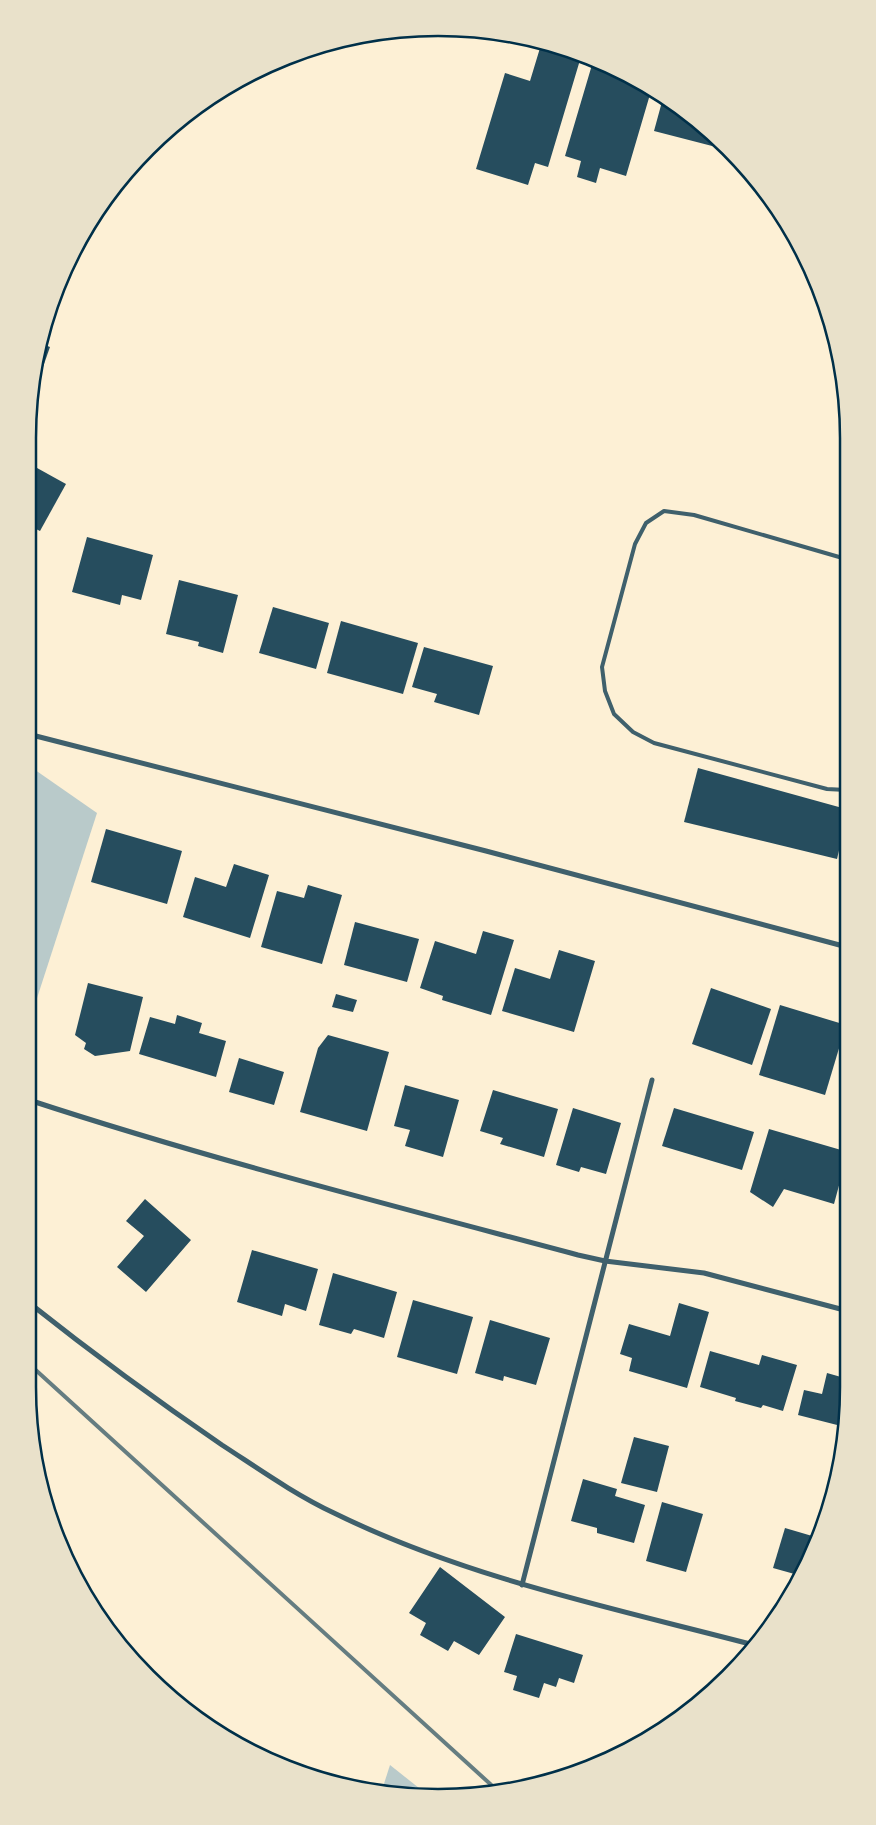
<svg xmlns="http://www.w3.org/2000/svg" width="876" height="1825" font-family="Montserrat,sans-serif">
  <rect width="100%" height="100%" fill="#fdf0d5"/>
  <!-- green -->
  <g fill="#b9caca">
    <polygon points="28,765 97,813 28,1026"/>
    <polygon points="390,1765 424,1792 382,1790"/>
  </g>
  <!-- building -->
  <g fill="#264d5e">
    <polygon points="540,48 580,60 548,167 535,163 528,185 476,169 505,73 530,81"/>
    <polygon points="594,58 651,91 626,176 600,168 596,183 577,177 581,161 565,156"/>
    <polygon points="663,98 688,112 717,142 716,147 654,131"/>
    <polygon points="40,343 50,347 38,381 33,379 35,358"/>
    <polygon points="28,463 66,484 40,531 28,525"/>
    <polygon points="87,537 153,555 141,600 122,595 120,605 72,592"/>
    <polygon points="179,580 238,595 223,653 198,646 199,642 166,634"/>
    <polygon points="273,607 329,623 316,669 259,653"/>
    <polygon points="341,621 418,643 403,694 327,673"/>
    <polygon points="424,647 493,666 479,715 434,702 437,694 412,687"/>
    <polygon points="698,768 846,809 846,821 837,859 684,822"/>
    <polygon points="106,829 182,851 167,904 91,882"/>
    <polygon points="234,864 269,875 250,938 183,917 195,877 226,887"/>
    <polygon points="308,885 342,895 322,964 261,947 277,891 304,898"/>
    <polygon points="355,922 419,939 407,982 344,965"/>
    <polygon points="483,931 514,940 491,1015 442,1000 443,996 420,988 435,941 476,954"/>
    <polygon points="559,950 595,961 574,1032 502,1011 515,968 550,979"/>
    <polygon points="88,983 143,997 130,1051 95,1056 84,1049 86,1043 75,1035"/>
    <polygon points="711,988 771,1009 752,1065 692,1044"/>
    <polygon points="336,994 357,1000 353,1012 332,1007"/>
    <polygon points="780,1005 846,1025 825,1095 759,1075"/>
    <polygon points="177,1015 202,1023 199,1033 226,1041 216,1077 139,1054 150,1017 175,1024"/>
    <polygon points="328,1035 389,1052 367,1131 300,1112 318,1048"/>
    <polygon points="239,1058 284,1072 274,1105 229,1092"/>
    <polygon points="847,1070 847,1089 841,1088"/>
    <polygon points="405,1085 459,1100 443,1157 405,1146 410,1130 394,1126"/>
    <polygon points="493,1090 558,1109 544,1157 500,1144 503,1138 480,1131"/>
    <polygon points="573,1108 621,1123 606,1174 581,1167 579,1172 556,1165"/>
    <polygon points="674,1108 754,1132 742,1170 662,1146"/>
    <polygon points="769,1129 848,1152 834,1204 784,1189 773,1207 750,1192"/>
    <polygon points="145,1199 191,1240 146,1292 117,1267 144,1236 126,1221"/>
    <polygon points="252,1250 318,1269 306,1311 285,1304 282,1316 237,1302"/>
    <polygon points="333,1273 397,1292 384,1338 354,1329 351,1334 319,1325"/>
    <polygon points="413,1300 473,1317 457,1374 397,1357"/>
    <polygon points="679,1303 709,1312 687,1388 629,1371 632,1358 620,1354 629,1324 670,1336"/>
    <polygon points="490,1320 550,1338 536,1385 504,1376 503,1381 475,1373"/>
    <polygon points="710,1351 759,1365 762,1355 797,1365 783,1411 763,1405 761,1408 735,1401 736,1398 700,1387"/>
    <polygon points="827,1373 848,1379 845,1427 798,1415 804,1390 822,1394"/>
    <polygon points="634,1437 669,1446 657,1492 621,1483"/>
    <polygon points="583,1479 617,1489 615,1496 645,1505 634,1543 597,1533 597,1528 571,1521"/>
    <polygon points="662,1502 703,1514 686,1572 646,1561"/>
    <polygon points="785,1528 819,1538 798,1575 773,1568"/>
    <polygon points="440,1567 505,1617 479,1655 454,1641 448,1651 420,1635 426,1623 409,1613"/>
    <polygon points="516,1634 583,1655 574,1683 559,1678 556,1687 544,1683 539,1698 513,1690 517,1676 504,1672"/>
  </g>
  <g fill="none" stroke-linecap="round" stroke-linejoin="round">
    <!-- service -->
    <polyline stroke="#3f606c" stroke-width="4" points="846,559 694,515 664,511 646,523 635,544 602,667 605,691 614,714 633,732 654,743 827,789 846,790"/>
    <!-- minor -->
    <g stroke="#3f606c" stroke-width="5">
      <polyline points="28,734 486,851 847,947"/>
      <path d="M 29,1100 C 209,1159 394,1206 578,1255 L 605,1261 L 704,1273 L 848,1311"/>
      <path d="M 28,1302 C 91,1352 156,1400 222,1445 C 259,1469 294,1494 334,1513 C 466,1578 613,1608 754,1645"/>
      <polyline points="522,1585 652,1080"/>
    </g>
    <!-- rail -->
    <polyline stroke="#657d81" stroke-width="4" points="28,1363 499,1792"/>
  </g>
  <!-- crop -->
  <path d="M0 0H876V1825H0ZM438 36H438A402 402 0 0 1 840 438V1387A402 402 0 0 1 438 1789H438A402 402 0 0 1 36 1387V438A402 402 0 0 1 438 36Z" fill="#e9e1ca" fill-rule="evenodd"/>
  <path fill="none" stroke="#003049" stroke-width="2.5" d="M438 36H438A402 402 0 0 1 840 438V1387A402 402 0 0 1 438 1789H438A402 402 0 0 1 36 1387V438A402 402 0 0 1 438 36Z"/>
</svg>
